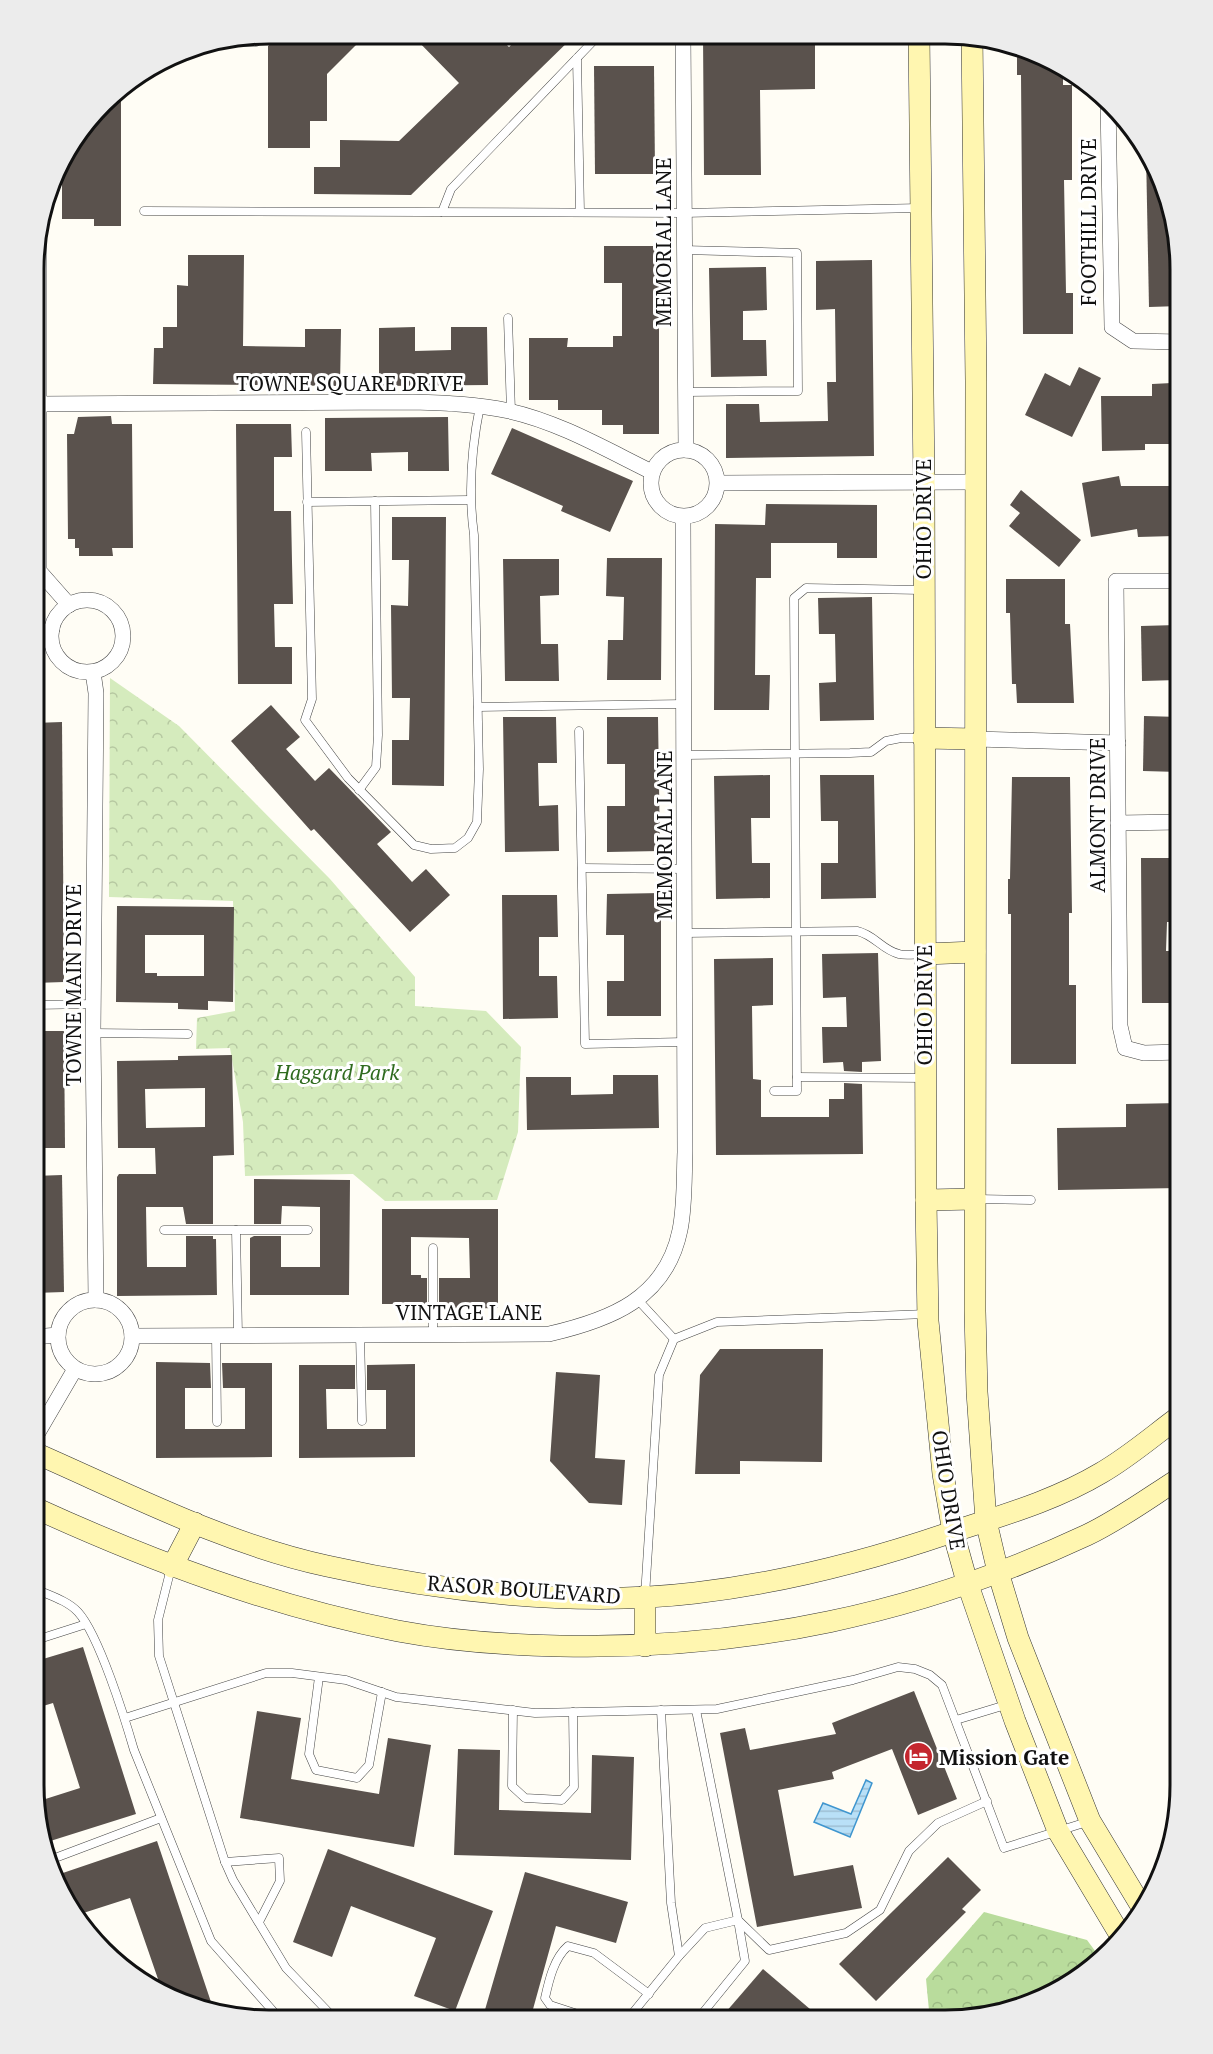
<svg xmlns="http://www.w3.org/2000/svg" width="1213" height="2054" font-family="'PT Serif',serif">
  <defs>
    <pattern id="forest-crowns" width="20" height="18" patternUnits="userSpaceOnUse" patternTransform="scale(1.5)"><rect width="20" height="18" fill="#b9dc9c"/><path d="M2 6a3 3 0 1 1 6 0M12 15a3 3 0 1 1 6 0" fill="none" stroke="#9ebc85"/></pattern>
    <pattern id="park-crowns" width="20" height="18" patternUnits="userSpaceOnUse" patternTransform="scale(1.5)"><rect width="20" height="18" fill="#d5ebbd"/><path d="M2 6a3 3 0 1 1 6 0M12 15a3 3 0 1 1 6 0" fill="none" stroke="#b6c8a1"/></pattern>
    <pattern id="water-rules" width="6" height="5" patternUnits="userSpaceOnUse" patternTransform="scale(1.5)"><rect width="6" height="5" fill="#b9e0f7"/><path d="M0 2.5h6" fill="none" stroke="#9ebfd3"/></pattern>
  </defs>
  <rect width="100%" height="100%" fill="#fffdf5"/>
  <!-- forest -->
  <polygon fill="url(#forest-crowns)" points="984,1912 1087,1940 1101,1959 1088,1972 1034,2003 945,2021 930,2021 926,1979"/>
  <!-- park -->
  <polygon fill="url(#park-crowns)" points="110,678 179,726 330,879 415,977 415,1006 486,1011 521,1047 518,1132 497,1200 385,1201 353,1174 245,1176 243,1122 230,1048 196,1049 197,1018 235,1011 233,901 109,897"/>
  <!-- water -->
  <polygon fill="url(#water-rules)" stroke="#3f96cf" stroke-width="1.5" points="866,1780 872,1783 850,1837 814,1822 823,1803 851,1814"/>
  <!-- building -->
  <g fill="#5a524d" fill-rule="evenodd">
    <polygon points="281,33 368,33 327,74 327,121 310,121 310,148 268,148 268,46"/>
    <polygon points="410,33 496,34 509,47 522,34 576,34 411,195 314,194 314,167 340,167 340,140 399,141 459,83"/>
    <polygon points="703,34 815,35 815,89 760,90 761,175 704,175"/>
    <polygon points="1017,46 1035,51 1063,68 1063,85 1072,85 1072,180 1064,180 1066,293 1073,293 1073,334 1023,334 1021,75 1017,75"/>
    <polygon points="594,66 654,66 655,174 595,174"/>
    <polygon points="121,87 121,226 94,226 94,219 62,219 62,159 113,92"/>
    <polygon points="1146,152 1162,179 1180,269 1180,306 1149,307"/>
    <polygon points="604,246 659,246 659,434 623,434 623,425 602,425 602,410 558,410 558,400 529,400 529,338 568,338 567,347 613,347 613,336 622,336 622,283 604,283"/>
    <polygon points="188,255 244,255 243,346 305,347 305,329 341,329 340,386 153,384 154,348 163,348 163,327 177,327 177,285 188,286"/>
    <polygon points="872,260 874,456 726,458 726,404 759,404 760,422 828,421 827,382 836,382 835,309 816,310 816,261"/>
    <polygon points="766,267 767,310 743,311 743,340 766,340 767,376 711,377 709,268"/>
    <polygon points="415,327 415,351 451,350 451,327 487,327 488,385 379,386 379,328"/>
    <polygon points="1079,367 1101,378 1072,437 1025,415 1045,373 1070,386"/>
    <polygon points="1172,383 1173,399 1180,399 1180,444 1145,444 1145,450 1102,451 1101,396 1152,396 1152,384"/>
    <polygon points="111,416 112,424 132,424 133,548 112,548 113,556 79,556 79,548 75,548 75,539 68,539 67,434 74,434 78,417"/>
    <polygon points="448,417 449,471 408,471 408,452 371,453 372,471 325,471 325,418"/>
    <polygon points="236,424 291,424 292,457 274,457 274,511 291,511 292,562 293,604 274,604 275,647 292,647 292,684 238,684"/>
    <polygon points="512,428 633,481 610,532 561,511 563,506 491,474"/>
    <polygon points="1119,476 1121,486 1174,486 1174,536 1138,537 1137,529 1091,537 1082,483"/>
    <polygon points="1021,490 1081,540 1059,567 1009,526 1020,513 1010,505"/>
    <polygon points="766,504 877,505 877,558 837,558 837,543 771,543 771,578 756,578 755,675 770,675 769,710 714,710 715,524 765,525"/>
    <polygon points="392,517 446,517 444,786 392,785 392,740 409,740 410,698 392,698 391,605 408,606 409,560 392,560"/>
    <polygon points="607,558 662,558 661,680 607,680 608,640 623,640 624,597 606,596"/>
    <polygon points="503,559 559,559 559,595 540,596 541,644 558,644 559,681 505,681"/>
    <polygon points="1006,579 1065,579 1065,624 1070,624 1074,703 1017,703 1016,684 1012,684 1010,613 1006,613"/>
    <polygon points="872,597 874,720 820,721 819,683 836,682 835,634 819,634 818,598"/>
    <polygon points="1177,625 1178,680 1142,681 1141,626"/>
    <polygon points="271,705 300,737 286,749 315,781 329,768 391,832 377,844 412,882 426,869 450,895 410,932 314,829 311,831 231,741"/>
    <polygon points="1144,716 1180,717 1179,772 1143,771"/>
    <polygon points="503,717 556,717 557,763 538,763 539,806 558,805 559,851 505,852"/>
    <polygon points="607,717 658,717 660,851 607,852 607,806 625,806 625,764 607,764"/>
    <polygon points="62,722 64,982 34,983 34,723"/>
    <polygon points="770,775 770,818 751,818 752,863 770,863 770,898 716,899 714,776"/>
    <polygon points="820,775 874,775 876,898 821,899 821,863 838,863 838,821 821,821"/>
    <polygon points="1012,777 1070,777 1072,913 1069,913 1069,985 1076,985 1076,1064 1011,1064 1011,914 1008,914 1008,879 1010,879"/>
    <polygon points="1141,858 1177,858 1178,922 1167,922 1166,951 1178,951 1177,1003 1142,1003"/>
    <polygon points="661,893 661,1016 607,1016 607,981 624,981 624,935 606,935 607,894"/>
    <polygon points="502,895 557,895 558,937 539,937 539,976 557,976 558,1018 503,1019"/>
    <path d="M 117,906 L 234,907 L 233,1002 L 208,1001 L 208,1010 L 178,1009 L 178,1003 L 116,1002 ZM 145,935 L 204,935 L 204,976 L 157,976 L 157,973 L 145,973 Z"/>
    <polygon points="878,953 881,1061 862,1062 862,1072 844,1071 843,1062 823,1063 822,1027 847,1027 846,997 823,998 822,954"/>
    <polygon points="773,958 773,1005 752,1006 753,1079 761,1080 761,1117 829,1117 829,1099 844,1099 844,1083 862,1084 863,1154 716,1155 714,959"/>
    <polygon points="34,1031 64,1031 65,1148 34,1148"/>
    <path d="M 232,1055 L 234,1155 L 213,1156 L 213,1224 L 186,1224 L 183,1207 L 146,1207 L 147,1267 L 186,1267 L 186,1236 L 213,1236 L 213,1239 L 216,1239 L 217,1295 L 117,1296 L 117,1177 L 119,1174 L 156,1174 L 155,1148 L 118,1148 L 117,1061 L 178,1060 L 178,1056 ZM 205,1088 L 205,1127 L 146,1128 L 145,1089 Z"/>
    <polygon points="613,1075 658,1075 659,1128 527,1130 526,1077 571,1077 571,1095 613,1094"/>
    <polygon points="1180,1103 1180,1188 1058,1190 1057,1128 1126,1127 1126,1104"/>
    <polygon points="62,1175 64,1292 34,1293 34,1176"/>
    <polygon points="254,1179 350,1180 349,1295 250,1295 250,1238 254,1236 281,1236 281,1267 320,1267 320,1207 282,1206 281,1224 254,1224"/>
    <polygon points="382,1209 498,1209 498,1308 442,1309 442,1304 439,1304 439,1278 470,1278 469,1238 411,1237 411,1275 421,1275 421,1278 427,1278 427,1304 382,1304"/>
    <polygon points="720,1349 823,1349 822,1462 740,1461 740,1474 695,1474 700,1375"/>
    <polygon points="156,1362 210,1363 211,1388 185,1388 185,1429 245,1429 245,1388 223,1388 222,1363 272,1363 272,1457 156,1458"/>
    <polygon points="415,1364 415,1457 299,1458 299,1365 355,1365 355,1389 326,1389 327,1429 386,1429 386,1390 367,1390 367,1365"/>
    <polygon points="556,1372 600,1375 595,1458 625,1460 622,1505 589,1503 550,1461"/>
    <polygon points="83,1647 136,1814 44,1843 36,1802 80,1788 53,1703 33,1709 33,1662"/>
    <polygon points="914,1691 957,1799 918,1815 892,1749 832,1772 834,1779 778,1790 794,1876 853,1865 862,1908 757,1927 720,1733 745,1728 750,1750 836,1734 832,1723"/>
    <polygon points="257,1711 301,1718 291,1779 379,1794 388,1738 431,1745 414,1847 240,1818"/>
    <polygon points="458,1749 500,1750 499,1810 591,1813 592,1755 634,1757 631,1860 454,1855"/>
    <polygon points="157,1841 212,2005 201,2009 179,2003 145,1984 158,1979 130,1898 74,1916 54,1876"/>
    <polygon points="328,1849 493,1911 455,2011 414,1996 436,1938 351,1906 332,1957 293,1942"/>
    <polygon points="948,1857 981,1890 962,1909 966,1912 876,2001 839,1964"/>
    <polygon points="525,1872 628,1902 616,1943 556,1926 530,2020 482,2020"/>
    <polygon points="763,1969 824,2021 719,2020"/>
  </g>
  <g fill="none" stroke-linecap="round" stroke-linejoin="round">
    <defs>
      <g id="lane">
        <polyline points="223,42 256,42 264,34"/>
        <polyline points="577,58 580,212"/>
        <polyline points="144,211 684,213 920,208"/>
        <polyline points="442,212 451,189 600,34"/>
        <polyline points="684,250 797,253 798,391 685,392"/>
        <polyline points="508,318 511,412"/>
        <path d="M 306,432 L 312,699 L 305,720 L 348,778 L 414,845 L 431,849 L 455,848 L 468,838 L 477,822 L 479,769 L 474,535 C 468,491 471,450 480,406"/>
        <polyline points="307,502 470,500"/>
        <polyline points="478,707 684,704"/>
        <polyline points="579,731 585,1044 684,1042"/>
        <polyline points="685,755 850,753 871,752 886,741 901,738 923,738"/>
        <polyline points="359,790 376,767 378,735 375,501"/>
        <polyline points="582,868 685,869"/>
        <path d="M 685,933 L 857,931 C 875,935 882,950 899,954 C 906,956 916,954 923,954"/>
        <polyline points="34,1005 94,1004"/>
        <polyline points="93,1033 188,1034"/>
        <polyline points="797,1077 924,1078"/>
        <polyline points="774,1091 797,1091 794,598 806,588 922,590"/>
        <polyline points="977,1199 1031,1200"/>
        <polyline points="164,1230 308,1230"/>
        <polyline points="236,1230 238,1335"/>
        <polyline points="638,1300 674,1339"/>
        <polyline points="360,1334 362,1421"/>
        <polyline points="433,1334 433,1248"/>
        <polyline points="216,1335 217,1422"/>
        <polyline points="171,1568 158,1620 159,1656 225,1862 233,1880 286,1968 335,2019"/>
        <path d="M 33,1588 C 48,1595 67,1600 78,1612 C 99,1635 125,1719 134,1750 L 211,1941 L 280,2019"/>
        <polyline points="645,1596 659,1375 674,1339 717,1322 927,1314"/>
        <polyline points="33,1641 86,1624"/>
        <polyline points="319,1677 309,1754 316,1770 357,1778 369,1765 382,1692"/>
        <polyline points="513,1710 512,1786 525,1798 562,1800 574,1787 573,1712"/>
        <polyline points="696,1710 738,1920 769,1950 846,1933 880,1910 909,1851 938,1823 987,1801"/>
        <polyline points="125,1718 266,1673 292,1673 346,1680 396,1697 535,1713 717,1709 853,1680 898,1667 915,1669 930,1675 942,1685 1004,1848 1087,1822"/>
        <polyline points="956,1720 1009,1704"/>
        <polyline points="55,1858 161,1818"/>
        <polyline points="225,1862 279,1858 280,1881 259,1922"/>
        <polyline points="679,1956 705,1928 738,1920 745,1961 697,2020"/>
        <path d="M 596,2020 L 550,2005 L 545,1998 C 549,1980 554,1958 568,1946 L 594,1953 L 649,1994"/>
        <polyline points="627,2020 679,1956 671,1903 661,1710"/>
      </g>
      <g id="street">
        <polyline points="683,34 686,450"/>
        <polyline points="1108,102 1112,327 1133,341 1180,342"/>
        <polyline points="39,226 39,571 69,605"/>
        <path d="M 35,404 L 413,402 C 445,403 477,404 509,411 C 559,422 607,450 652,472"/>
        <circle cx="684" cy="483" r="33"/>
        <polyline points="719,483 976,482"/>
        <circle cx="87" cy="636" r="36"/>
        <polyline points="34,637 52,629"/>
        <polyline points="93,672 96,693 93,1033 96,1300"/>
        <polyline points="976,739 1118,743"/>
        <polyline points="1118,823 1180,822"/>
        <polyline points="1180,1052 1144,1053 1125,1048 1120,1026 1116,581 1180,581"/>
        <circle cx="95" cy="1337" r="37"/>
        <path d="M 132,1336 L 549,1334 C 610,1320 666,1299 680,1230 C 685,1205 684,1177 685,1152 L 683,517"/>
        <polyline points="34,1337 58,1335"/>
        <polyline points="33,1441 75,1369"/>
      </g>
      <g id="secondary">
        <polyline points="919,35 924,482 926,1200 928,1321 943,1474 953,1532 967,1582 1015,1721 1058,1831 1122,1938"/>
        <polyline points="972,35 976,381 975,1311 977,1392 986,1521 998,1572 1018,1638 1090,1821 1143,1909"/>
        <polyline points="923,738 976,739"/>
        <polyline points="925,954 975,952"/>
        <polyline points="926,1200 975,1199"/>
        <path d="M 33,1452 C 129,1494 225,1544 327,1566 C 442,1592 577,1607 695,1593 C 781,1583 867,1561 949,1533 C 1000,1516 1054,1501 1101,1473 C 1129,1457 1154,1435 1180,1416"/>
        <path d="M 33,1507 C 151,1561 271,1606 398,1631 C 451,1641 507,1645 560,1646 C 746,1650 918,1614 1087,1535 C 1119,1520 1150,1497 1180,1478"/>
        <polyline points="172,1567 195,1523"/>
        <polyline points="645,1596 645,1646"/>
      </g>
    </defs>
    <!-- lane casing -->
    <use href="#lane" stroke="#444" stroke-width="9"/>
    <!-- street casing -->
    <use href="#street" stroke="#444" stroke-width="16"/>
    <!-- secondary casing -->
    <use href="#secondary" stroke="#333" stroke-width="22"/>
    <!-- lane -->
    <use href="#lane" stroke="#fff" stroke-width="8"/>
    <!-- street -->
    <use href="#street" stroke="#fff" stroke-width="15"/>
    <!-- secondary -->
    <use href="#secondary" stroke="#fff6b0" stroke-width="21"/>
  </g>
  <!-- icons -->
  <defs>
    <symbol id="hotel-disc" viewBox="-11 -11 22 22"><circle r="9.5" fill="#c4262e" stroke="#fff"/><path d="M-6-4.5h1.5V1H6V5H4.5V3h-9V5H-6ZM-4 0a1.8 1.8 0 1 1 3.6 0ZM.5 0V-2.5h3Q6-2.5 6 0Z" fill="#fff"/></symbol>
  </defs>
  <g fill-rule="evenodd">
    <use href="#hotel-disc" x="902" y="1740" width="33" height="33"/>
  </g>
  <g text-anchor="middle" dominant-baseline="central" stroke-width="6" stroke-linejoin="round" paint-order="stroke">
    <!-- street labels -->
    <g font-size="21" fill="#111" stroke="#fff">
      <text transform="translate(1088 222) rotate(-90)">FOOTHILL DRIVE</text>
      <text transform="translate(663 242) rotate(-90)">MEMORIAL LANE</text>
      <text x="350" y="383">TOWNE SQUARE DRIVE</text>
      <text transform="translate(923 519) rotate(-90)">OHIO DRIVE</text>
      <text transform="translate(1097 815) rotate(-90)">ALMONT DRIVE</text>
      <text transform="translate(664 835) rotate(-90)">MEMORIAL LANE</text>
      <text transform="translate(73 985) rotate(-90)">TOWNE MAIN DRIVE</text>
      <text transform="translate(924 1005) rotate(-90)">OHIO DRIVE</text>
      <text x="469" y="1312">VINTAGE LANE</text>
      <text transform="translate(949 1490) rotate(81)">OHIO DRIVE</text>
      <text transform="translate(524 1589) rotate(4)">RASOR BOULEVARD</text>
    </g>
    <!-- park labels -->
    <g font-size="21" font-style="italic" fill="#2f6b1f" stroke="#fff">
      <text x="337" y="1072">Haggard Park</text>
    </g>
    <!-- poi labels -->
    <g font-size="21" font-weight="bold" fill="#111" stroke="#fff" text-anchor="start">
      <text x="939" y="1757">Mission Gate</text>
    </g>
  </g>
  <!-- crop -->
  <path d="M0 0H1213V2054H0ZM269 44H945A225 225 0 0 1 1170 269V1785A225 225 0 0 1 945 2010H269A225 225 0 0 1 44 1785V269A225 225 0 0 1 269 44Z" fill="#ececec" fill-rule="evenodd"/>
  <path fill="none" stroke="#111" stroke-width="3" d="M269 44H945A225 225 0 0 1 1170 269V1785A225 225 0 0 1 945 2010H269A225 225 0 0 1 44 1785V269A225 225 0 0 1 269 44Z"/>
</svg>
